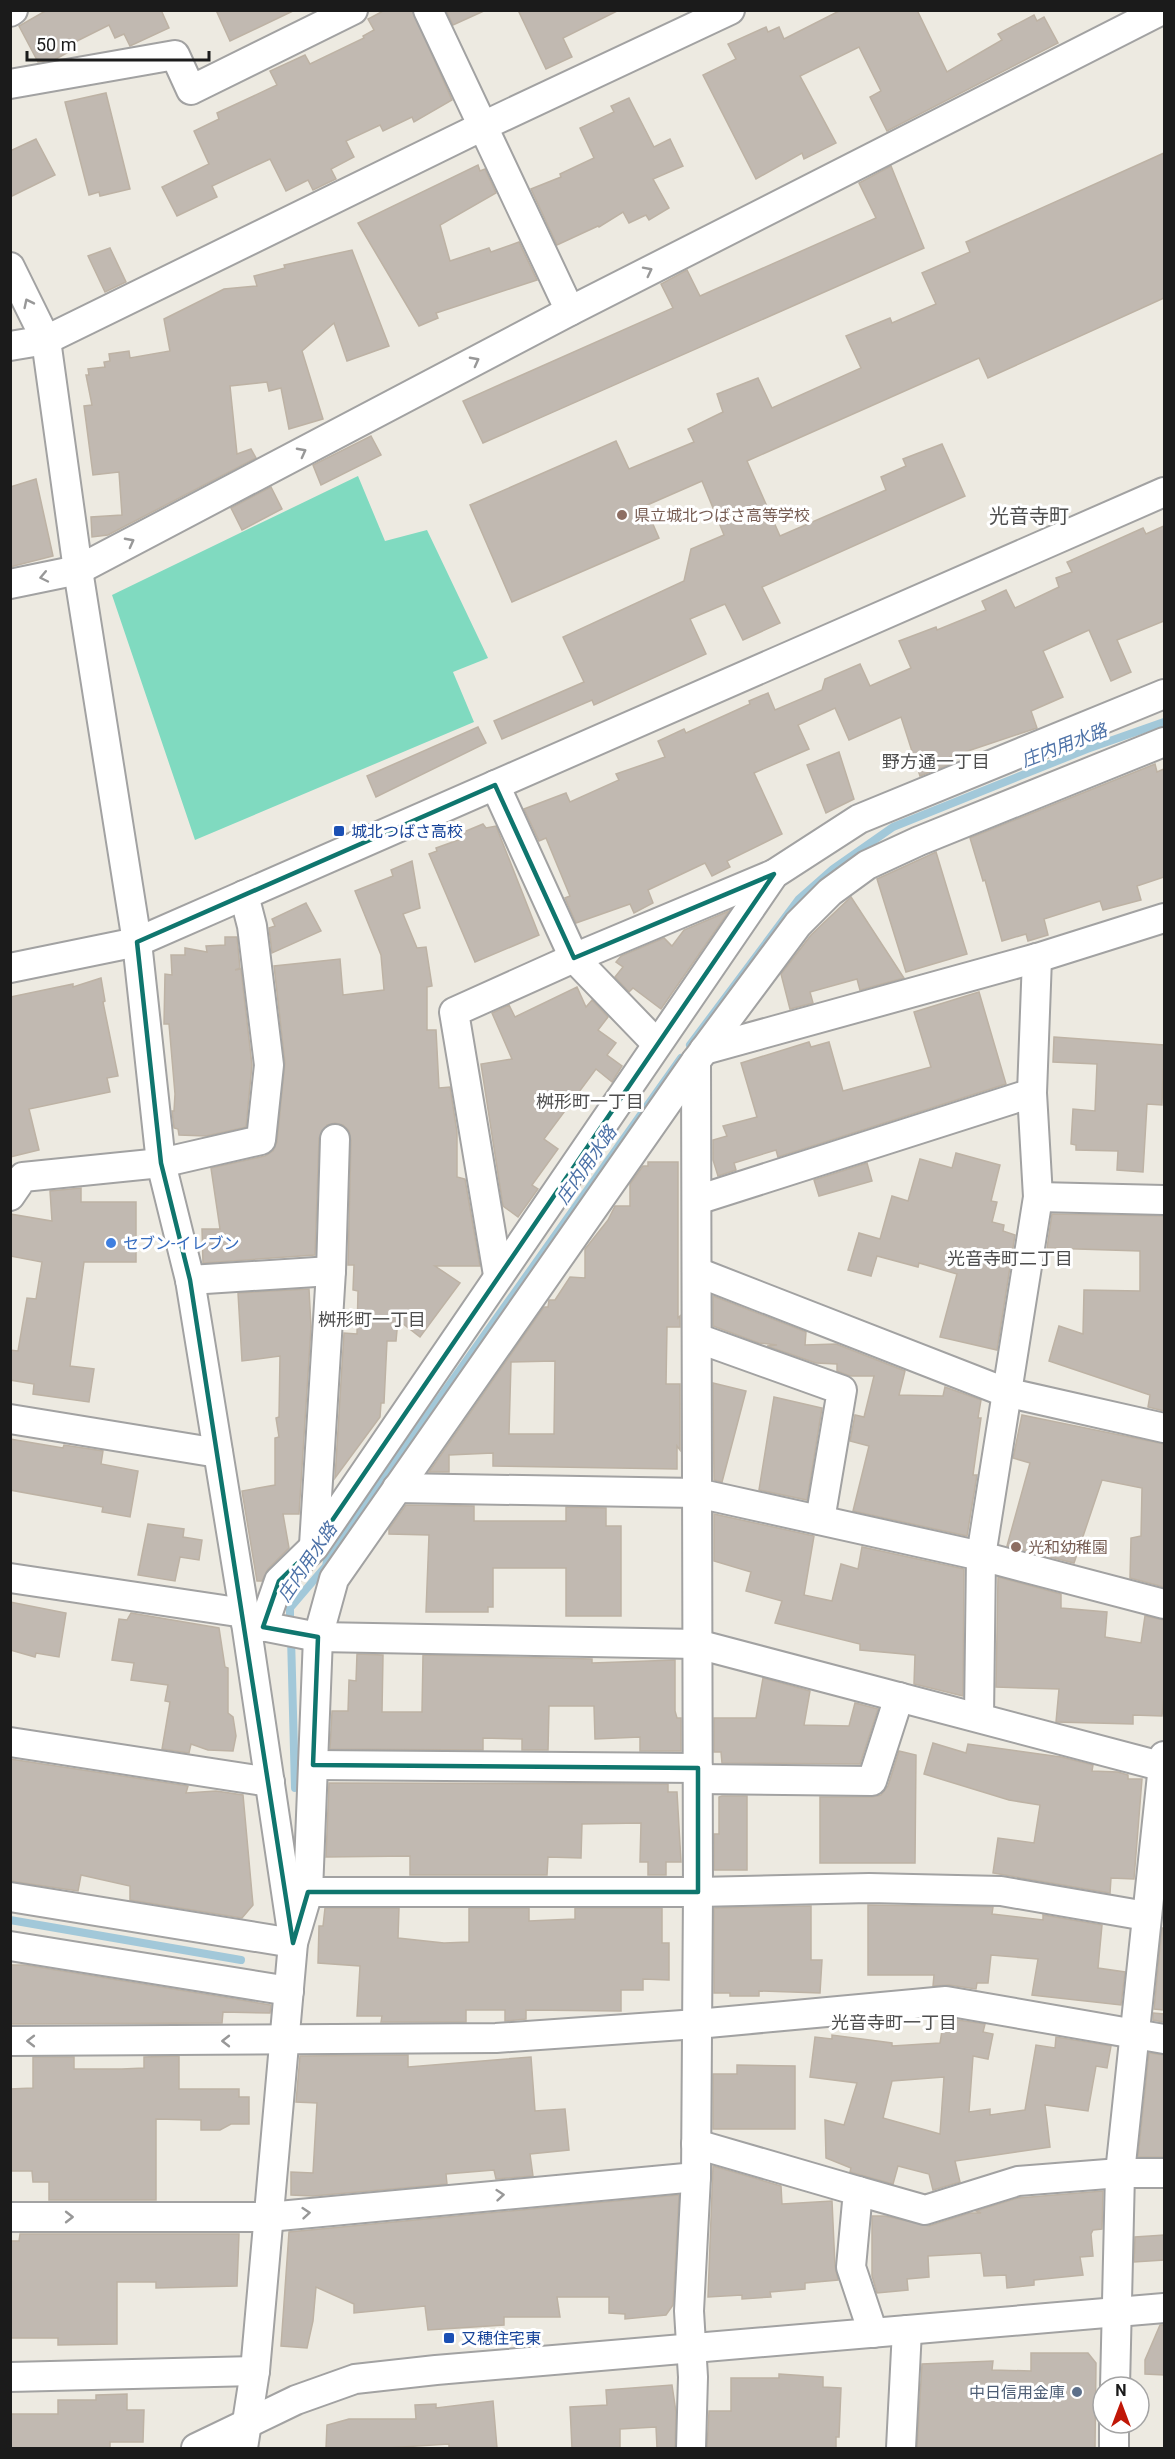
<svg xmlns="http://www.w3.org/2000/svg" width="1175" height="2459" font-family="Roboto,'Noto Sans JP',sans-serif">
  <rect width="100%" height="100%" fill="#edeae1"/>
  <!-- pitch -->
  <polygon fill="#80dac0" points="358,476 385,541 427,530 488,658 453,672 474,722 195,840 112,595"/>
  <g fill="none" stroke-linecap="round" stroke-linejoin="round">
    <!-- stream -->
    <g stroke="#a2c8d9" stroke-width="8">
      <polyline points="690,1045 799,899 833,869 893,827 1087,749 1164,722"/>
      <polyline points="290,1625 290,1608 326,1566 328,1556 681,1058"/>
      <polyline points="291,1637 295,1788"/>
      <polyline points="10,1920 241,1960"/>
    </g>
  </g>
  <!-- building -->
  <g fill="#c1b9b1" stroke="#bdb2a4" stroke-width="1.5" fill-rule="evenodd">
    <polygon points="47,10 161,10 169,28 130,46 124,34 115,38 109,25 65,47 67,53 54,60 38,62 19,26"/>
    <polygon points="216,10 295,10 230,41"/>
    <polygon points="385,10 412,10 452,100 414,122 412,117 383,131 380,125 346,141 354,157 331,169 336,179 313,190 308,180 286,191 270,159 212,186 217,197 177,216 162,187 209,164 194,131 219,119 217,113 277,85 270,71 305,55 310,64 364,38 363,36 374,30 368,19"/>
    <polygon points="446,10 486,10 453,25"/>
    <polygon points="518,10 619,10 563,38 572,57 546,69"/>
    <polygon points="841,10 917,10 947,72 1002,40 998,34 1034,15 1037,21 1044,17 1058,43 887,131 870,97 881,91 859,47 800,76 836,143 804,159 802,153 756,179 703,75 736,59 728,44 766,27 768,32 779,27 784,39"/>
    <polygon points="106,93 130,189 100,196 99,192 89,195 65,102"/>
    <polygon points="629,98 654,147 670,139 683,166 653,179 669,208 649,220 646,215 629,223 623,212 599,227 598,226 557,245 531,189 561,177 560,174 594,158 580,128 614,112 611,106"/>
    <polygon points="36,139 55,175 10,197 10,151"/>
    <polygon points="1164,153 1164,298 988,378 979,358 747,461 780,536 886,490 881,477 906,466 903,459 942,444 965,496 762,587 780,623 743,640 725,604 690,619 706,654 594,705 592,700 502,739 494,721 584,682 563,637 684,581 691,549 724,535 702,481 645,506 659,538 512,602 470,505 616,441 629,469 694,442 688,429 723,412 717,394 758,378 772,408 861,368 846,336 890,318 892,323 936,304 922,273 970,252 966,242"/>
    <polygon points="478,165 480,171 485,169 496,193 440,225 450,261 489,248 491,252 519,242 537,280 436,313 438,318 419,326 358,223"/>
    <polygon points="891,166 924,248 483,443 463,401 673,308 661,284 687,270 700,296 876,218 859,183"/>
    <polygon points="110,248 126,282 105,292 88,256"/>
    <polygon points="352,250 389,346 347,361 334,323 302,351 323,419 289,429 281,388 269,391 267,382 230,386 237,454 251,449 256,458 108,535 92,537 91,517 122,515 119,472 93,475 84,406 92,405 86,375 89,375 88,369 105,367 104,362 110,361 109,354 129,351 130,358 170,351 164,319 224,289 257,286 254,276 285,268 284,265"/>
    <polygon points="371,436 381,455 321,485 313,465"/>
    <polygon points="36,479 53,556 10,567 10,487"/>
    <polygon points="271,487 282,509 242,530 231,508"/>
    <polygon points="1164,526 1164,621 1117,640 1131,672 1111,681 1089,630 1043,651 1063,697 1031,711 1037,728 950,757 953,763 920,776 901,717 849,740 835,708 798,725 809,749 754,773 782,834 727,861 730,867 712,876 705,863 648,890 653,903 634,913 630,904 576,923 565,898 570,896 546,838 539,841 524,809 566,793 570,802 619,780 616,774 665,757 658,741 684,729 686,733 750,704 749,701 768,693 775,710 822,690 825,679 860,664 870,686 911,668 899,641 936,627 937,630 986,610 982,601 1006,590 1015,608 1059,587 1056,578 1072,572 1067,562 1143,528 1146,534"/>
    <polygon points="478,727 486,743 376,797 367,776"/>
    <polygon points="839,752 854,799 826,813 807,765"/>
    <polygon points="1155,764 1157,772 1164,769 1164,877 1137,886 1141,900 1103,910 1100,901 1044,919 1048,935 1028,941 1026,934 1002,941 985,880 983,881 970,838"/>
    <polygon points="483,824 486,828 496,826 539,935 475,962 429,854 437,851 436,848 461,839 459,834"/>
    <polygon points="936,852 967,954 906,972 877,879"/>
    <polygon points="412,861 420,908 403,914 417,948 426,947 432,986 427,987 427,1030 436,1030 439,1088 450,1087 457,1132 457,1177 465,1179 480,1266 435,1266 460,1283 420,1337 398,1320 396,1341 387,1341 384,1403 381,1403 380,1417 335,1478 344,1333 357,1334 358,1291 353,1290 354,1265 348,1265 351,1140 349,1131 343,1125 335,1123 327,1125 319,1138 315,1255 203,1263 202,1229 220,1229 211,1168 265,1156 273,1151 277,1142 285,1063 274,966 340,959 343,995 384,990 381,955 355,891 393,876 391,870"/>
    <polygon points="851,897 904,978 860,990 857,979 810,992 813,1003 790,1009 781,974 811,935"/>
    <polygon points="306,903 321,931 272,953 269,928 275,926 272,919"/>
    <polygon points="729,911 661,1009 633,988 629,992 615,977 623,967 616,962 621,956 664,938 672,946 684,930"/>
    <polygon points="225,937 237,937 240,968 235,970 241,969 252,1065 246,1127 206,1136 179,1135 178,1129 174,1128 172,1111 174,1111 175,1094 169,1024 164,1024 165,974 172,975 171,955 185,955 185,948 207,952 206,946 225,945"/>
    <polygon points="101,978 105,1001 103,1002 118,1076 107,1078 110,1092 29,1109 39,1150 10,1157 10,997 73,984 73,987"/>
    <polygon points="577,987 586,1007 592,1000 608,1017 598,1030 616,1043 607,1055 622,1066 612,1082 596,1069 544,1139 558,1149 532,1185 538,1189 518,1217 503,1206 481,1064 512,1059 492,1013 509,1005 515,1017"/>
    <polygon points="979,992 1006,1084 778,1157 776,1150 734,1163 736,1170 718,1176 713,1160 713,1140 727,1136 723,1126 757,1117 741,1063 809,1042 811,1047 829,1042 843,1091 931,1067 914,1012"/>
    <polygon points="1054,1037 1164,1045 1162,1105 1147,1104 1143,1172 1117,1170 1118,1151 1076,1150 1076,1145 1071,1144 1073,1109 1095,1111 1097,1064 1053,1062"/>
    <polygon points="956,1153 1000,1165 991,1201 997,1202 992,1222 1004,1225 1003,1231 1015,1235 997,1350 940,1337 957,1274 919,1263 918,1267 877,1256 871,1276 848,1270 859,1233 880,1239 892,1196 908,1201 920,1159 952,1168"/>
    <path d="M 648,1162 L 678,1162 L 678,1318 L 680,1316 L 680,1327 L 667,1327 L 666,1384 L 680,1384 L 680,1450 L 677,1446 L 677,1469 L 493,1466 L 493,1453 L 449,1455 L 449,1472 L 429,1472 L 544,1307 L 548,1307 L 549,1300 L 555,1300 L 570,1277 L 585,1278 L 585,1249 L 608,1220 L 615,1206 L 630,1206 L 630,1184 L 643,1166 L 648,1166 ZM 555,1361 L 554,1434 L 509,1434 L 511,1362 Z"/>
    <polygon points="867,1163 872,1181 819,1196 814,1180"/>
    <polygon points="81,1188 81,1202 136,1202 136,1262 84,1262 70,1366 94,1369 89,1402 33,1394 34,1384 10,1380 10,1350 18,1351 27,1298 36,1299 42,1262 10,1256 10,1214 52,1221 50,1191"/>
    <polygon points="1052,1214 1164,1216 1164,1411 1148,1407 1150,1395 1049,1361 1059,1326 1083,1334 1084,1290 1140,1291 1140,1251 1047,1248"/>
    <polygon points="309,1289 311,1327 299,1514 283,1514 289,1548 268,1569 262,1581 257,1581 242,1491 275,1485 275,1438 279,1437 276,1418 279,1417 280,1356 242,1361 238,1293"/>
    <polygon points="713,1296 806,1332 805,1345 836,1344 905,1371 899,1395 943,1396 945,1387 981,1400 978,1418 981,1418 973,1475 977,1475 967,1536 853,1511 869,1446 850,1441 855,1415 864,1417 874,1376 850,1376 837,1371 837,1364 816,1363 767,1346 777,1345 759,1343 713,1326"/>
    <polygon points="713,1383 746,1391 722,1482 714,1480"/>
    <polygon points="774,1397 822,1408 807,1500 759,1490"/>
    <polygon points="1022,1415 1164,1444 1164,1587 1130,1578 1131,1538 1141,1536 1142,1488 1102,1480 1074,1563 1007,1546 1030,1463 1013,1458"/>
    <polygon points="10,1439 63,1448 64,1445 103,1451 101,1464 138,1471 130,1517 102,1512 103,1507 10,1490"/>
    <polygon points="406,1505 474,1506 474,1521 566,1521 566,1507 606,1508 606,1526 621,1526 621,1616 566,1616 566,1568 493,1568 493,1607 488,1607 488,1612 426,1612 429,1535 389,1534 389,1529"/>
    <polygon points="714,1514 814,1536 804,1595 832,1601 841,1564 858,1569 862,1547 964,1569 963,1696 914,1684 915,1655 860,1650 860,1644 775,1623 782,1601 746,1591 751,1572 714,1561"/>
    <polygon points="148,1524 184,1529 183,1537 202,1540 199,1560 180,1557 175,1581 138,1575"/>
    <polygon points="998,1577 1061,1594 1061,1608 1107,1612 1105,1637 1141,1643 1145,1616 1164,1620 1164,1696 1162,1716 1133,1715 1133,1724 1056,1722 1059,1689 996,1687"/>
    <polygon points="10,1602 66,1613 59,1657 36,1653 35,1657 10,1650"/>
    <polygon points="131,1613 219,1628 225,1667 228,1668 228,1713 233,1717 236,1736 233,1751 208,1750 191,1744 189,1753 162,1749 170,1702 165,1701 168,1685 131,1680 134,1663 112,1660 119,1619 127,1620"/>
    <polygon points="357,1654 383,1655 382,1712 422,1712 423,1655 592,1659 592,1663 675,1660 675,1711 677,1718 681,1718 681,1751 640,1751 640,1737 595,1739 594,1706 549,1706 548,1750 522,1750 522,1739 483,1738 483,1750 330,1749 332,1711 348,1711 349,1680 356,1681"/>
    <polygon points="763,1678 810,1691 804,1725 849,1726 855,1703 878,1709 860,1764 722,1763 721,1752 714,1752 714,1718 756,1718"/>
    <polygon points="933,1743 966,1753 968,1744 1061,1757 1093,1765 1092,1771 1118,1772 1128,1775 1128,1779 1142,1779 1134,1879 1111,1878 1110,1893 993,1873 998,1838 1034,1843 1040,1805 1009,1800 924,1774"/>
    <polygon points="899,1751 916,1755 915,1863 820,1863 820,1797 872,1797 881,1795 888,1786"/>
    <polygon points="10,1759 188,1786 186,1793 216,1791 243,1795 253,1905 242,1918 130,1900 130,1886 81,1875 78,1891 10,1881"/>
    <polygon points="329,1783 668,1784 668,1792 677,1792 681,1862 666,1862 666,1875 648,1875 648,1862 640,1862 641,1823 582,1824 581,1858 548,1857 547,1875 410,1875 410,1856 326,1857"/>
    <polygon points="722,1796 747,1796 747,1870 714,1870 714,1834 719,1834 719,1797"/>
    <polygon points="868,1905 993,1907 992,1914 1043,1920 1043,1915 1102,1925 1098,1968 1125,1972 1121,2005 1032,1995 1038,1959 991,1955 988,1983 977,1983 976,1989 949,1985 933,1986 934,1975 868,1975"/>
    <polygon points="811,1906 811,1960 822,1960 820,1993 759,1991 759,1996 730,1996 730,1993 714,1993 714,1908"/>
    <polygon points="325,1908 399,1908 398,1938 444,1943 469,1942 469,1908 529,1908 529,1921 575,1919 575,1908 662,1908 662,1943 669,1943 669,1980 643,1979 643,1990 621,1990 621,2011 526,2010 526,2019 505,2021 505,2010 466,2010 466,2022 381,2022 382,2016 357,2016 360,1966 318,1963 319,1926 323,1926"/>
    <polygon points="1162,1928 1164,1928 1163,2010 1154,2009"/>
    <polygon points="10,1965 25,1965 271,2005 270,2013 223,2012 222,2023 10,2024"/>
    <polygon points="1153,2013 1164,2014 1164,2022 1153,2020"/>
    <path d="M 944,2018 L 985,2024 L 983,2032 L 993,2034 L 988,2059 L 973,2056 L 969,2112 L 990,2109 L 990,2115 L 1025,2110 L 1036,2045 L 1055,2048 L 1056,2037 L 1111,2046 L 1107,2068 L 1096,2066 L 1088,2111 L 1045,2105 L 1050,2147 L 955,2161 L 960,2182 L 933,2190 L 929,2174 L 898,2166 L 893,2184 L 850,2172 L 851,2168 L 826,2158 L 825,2120 L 844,2125 L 857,2083 L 810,2077 L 815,2037 L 832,2039 L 832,2035 L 892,2043 L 892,2046 L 940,2043 ZM 944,2077 L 940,2134 L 883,2118 L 892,2081 Z"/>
    <polygon points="1149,2053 1164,2055 1164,2157 1138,2157"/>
    <polygon points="408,2055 408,2067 531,2057 535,2111 565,2109 569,2150 530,2154 533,2176 496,2179 494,2170 446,2174 447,2184 313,2196 291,2195 291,2172 313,2173 317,2103 296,2102 300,2056"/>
    <polygon points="179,2056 179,2089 239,2089 239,2097 249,2097 249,2124 231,2124 220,2130 201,2130 201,2120 156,2119 156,2200 49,2200 49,2182 33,2182 32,2171 10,2171 10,2089 33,2088 33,2057 74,2057 74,2069 122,2069 144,2068 144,2057"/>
    <polygon points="737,2065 795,2066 795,2129 713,2129 713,2074 737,2074"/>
    <polygon points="713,2166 781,2186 782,2204 832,2201 835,2266 838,2280 805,2283 805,2289 770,2292 771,2297 742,2299 742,2295 708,2297"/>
    <polygon points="1103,2191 1102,2229 1093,2230 1091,2234 1093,2256 1080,2257 1083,2275 1034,2280 1034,2285 1007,2288 1006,2275 984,2276 981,2253 928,2256 929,2277 907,2279 908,2290 877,2293 872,2276 872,2216 885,2216 929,2226 970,2213 981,2213 976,2211 1018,2198"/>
    <polygon points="679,2195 673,2305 666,2315 625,2319 625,2314 609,2313 609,2297 557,2297 560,2317 504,2317 504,2325 428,2330 425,2306 354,2313 354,2304 316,2287 313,2321 307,2348 281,2346 289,2232"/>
    <polygon points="20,2234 239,2234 237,2286 156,2288 156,2282 117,2282 117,2344 58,2345 58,2338 10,2338 10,2241 19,2241"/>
    <polygon points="1164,2235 1164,2260 1134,2262 1135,2237"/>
    <polygon points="1160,2325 1164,2325 1164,2375 1145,2374 1145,2360"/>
    <polygon points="1031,2353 1088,2353 1096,2363 1095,2448 917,2448 922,2364 993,2361 992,2370 1031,2371"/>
    <polygon points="779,2374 823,2377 823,2387 841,2388 839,2437 836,2437 836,2448 707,2448 709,2411 731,2411 731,2378 779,2378"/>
    <polygon points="672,2385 676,2412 675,2448 657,2448 656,2427 620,2429 620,2448 572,2448 570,2407 607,2405 606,2390"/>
    <polygon points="127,2394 127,2410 144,2410 143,2442 110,2442 110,2448 10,2448 10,2414 58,2414 58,2400 96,2400 96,2395"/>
    <polygon points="493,2401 497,2448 449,2448 449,2444 386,2448 326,2448 327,2425 349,2419 416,2419 415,2405 436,2404 436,2408"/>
  </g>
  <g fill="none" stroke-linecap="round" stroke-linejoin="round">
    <defs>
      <g id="minor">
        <polyline points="428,10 570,311"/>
        <polyline points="10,12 13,10"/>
        <polyline points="10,84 175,55 191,90 353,10"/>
        <polyline points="10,267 46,340 78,570 137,942 161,1163 190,1280 246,1623 292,1932"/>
        <polyline points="10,346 46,340 483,126 730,10"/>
        <polyline points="10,584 78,570 570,311 1162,10"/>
        <polyline points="495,785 574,958 657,1044"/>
        <polyline points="10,968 137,942 1164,492"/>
        <polyline points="704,1050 1037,958 1164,918"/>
        <polyline points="10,1196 23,1177 161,1163 261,1140 269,1065 252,926 244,895"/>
        <polyline points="1038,1197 1164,1200"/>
        <polyline points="697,1200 1032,1093"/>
        <polyline points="697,1272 1005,1392 1164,1428"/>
        <polyline points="498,1275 454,1012 574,958 774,874"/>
        <polyline points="190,1280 331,1271"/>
        <polyline points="697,1338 842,1390 820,1520"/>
        <polyline points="10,1419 218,1453"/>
        <polyline points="397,1488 697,1493 981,1556 1164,1604"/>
        <polyline points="314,1545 331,1271 335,1139"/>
        <polyline points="10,1578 244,1613"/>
        <polyline points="246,1623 318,1637 697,1644 1164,1767"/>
        <polyline points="263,1627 279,1581 314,1547 774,874 859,819 1164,694"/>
        <polyline points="979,1717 981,1556 1038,1197 1032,1093 1037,958"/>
        <polyline points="10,1742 270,1782"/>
        <polyline points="313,1765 698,1768"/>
        <polyline points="698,1779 872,1781 899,1697"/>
        <polyline points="308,1892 698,1892 869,1888 1001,1891 1146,1916"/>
        <polyline points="10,1897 293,1943"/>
        <polyline points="10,1946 289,1991"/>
        <polyline points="10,2041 496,2038 697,2024 946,2001 1164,2039"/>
        <polyline points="696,2144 858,2191 851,2267 873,2333"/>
        <polyline points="858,2191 925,2210 1018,2181 1120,2173 1164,2173"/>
        <polyline points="10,2217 268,2217 696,2177"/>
        <polyline points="10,2377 255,2371"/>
        <polyline points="1115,2387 1120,2173 1164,1756"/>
        <polyline points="196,2448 296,2400 355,2379 436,2370 1164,2308"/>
        <polyline points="243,2448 255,2371 293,1943 308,1892 318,1637 334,1579 696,1061 798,924 830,892 867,865 919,841 1164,742"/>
        <polyline points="691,2448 693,2377 689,2311 696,2177 698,1892 696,1061"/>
        <polyline points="901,2448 907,2330"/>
        <polyline points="1114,2448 1114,2423"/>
      </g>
    </defs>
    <!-- minor casing -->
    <use href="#minor" stroke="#a2a2a2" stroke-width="32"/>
    <!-- minor -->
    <use href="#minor" stroke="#fff" stroke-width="28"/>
  </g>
  <!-- one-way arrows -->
  <defs><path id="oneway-chevron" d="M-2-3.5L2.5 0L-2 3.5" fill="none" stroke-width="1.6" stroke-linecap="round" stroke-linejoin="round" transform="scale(1.5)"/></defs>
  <g stroke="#989898">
    <use href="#oneway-chevron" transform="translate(648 271) rotate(-27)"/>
    <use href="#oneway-chevron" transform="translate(28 303) rotate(-116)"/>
    <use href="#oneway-chevron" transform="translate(475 361) rotate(-28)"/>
    <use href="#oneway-chevron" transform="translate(302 452) rotate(-28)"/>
    <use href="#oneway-chevron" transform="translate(130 542) rotate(-28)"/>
    <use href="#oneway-chevron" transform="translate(44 577) rotate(168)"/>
    <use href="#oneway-chevron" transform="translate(31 2041) rotate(180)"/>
    <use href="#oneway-chevron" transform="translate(226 2041) rotate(180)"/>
    <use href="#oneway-chevron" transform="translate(500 2195) rotate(-5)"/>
    <use href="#oneway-chevron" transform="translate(306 2213) rotate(-5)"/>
    <use href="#oneway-chevron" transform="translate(69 2217)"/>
  </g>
  <!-- marked area -->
  <path fill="none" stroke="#0f766e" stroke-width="4.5" stroke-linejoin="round" d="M 495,785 L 574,958 L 774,874 L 314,1547 L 279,1581 L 263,1627 L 318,1637 L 313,1765 L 698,1768 L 698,1892 L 308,1892 L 293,1943 L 190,1280 L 161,1163 L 137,942 Z"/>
  <!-- markers -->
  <g fill="#8d6e63" stroke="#fff" stroke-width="2">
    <circle cx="622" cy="515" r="6"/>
    <circle cx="1016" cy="1547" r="6"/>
  </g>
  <g fill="#1a4fb4" stroke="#fff" stroke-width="2">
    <rect x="333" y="825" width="12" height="12" rx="3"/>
    <rect x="443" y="2332" width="12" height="12" rx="3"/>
  </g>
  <circle fill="#3f7fe0" stroke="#fff" stroke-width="2" cx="111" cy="1243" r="6"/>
  <circle fill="#5c6f8a" stroke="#fff" stroke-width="2" cx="1077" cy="2392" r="6"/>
  <g text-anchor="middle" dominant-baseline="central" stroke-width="6" stroke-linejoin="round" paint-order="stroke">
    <!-- education labels -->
    <g font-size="16" fill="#785e54" stroke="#fff" text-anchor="start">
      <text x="634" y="515">県立城北つばさ高等学校</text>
      <text x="1028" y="1547">光和幼稚園</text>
    </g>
    <!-- transit labels -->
    <g font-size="16" fill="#164399" stroke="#fff" text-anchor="start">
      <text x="351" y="831">城北つばさ高校</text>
      <text x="461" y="2338">又穂住宅東</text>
    </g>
    <!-- shop labels -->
    <g font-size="16" fill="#366cbe" stroke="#fff" text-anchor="start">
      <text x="123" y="1243">セブン-イレブン</text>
    </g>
    <!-- service labels -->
    <g font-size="16" fill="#4e5e75" stroke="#fff" text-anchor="end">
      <text x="1065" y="2392">中日信用金庫</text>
    </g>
    <!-- water labels -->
    <g font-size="18" font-style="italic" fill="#4c71a7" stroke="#fff">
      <text transform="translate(1064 745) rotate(-21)">庄内用水路</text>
      <text transform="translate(586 1165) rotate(-55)">庄内用水路</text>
      <text transform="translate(307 1562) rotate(-56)">庄内用水路</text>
    </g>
    <!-- neighbourhood labels -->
    <g font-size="18" fill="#4e4e4e" stroke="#fff">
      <text x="936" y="761">野方通一丁目</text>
      <text x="590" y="1101">桝形町一丁目</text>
      <text x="1010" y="1258">光音寺町二丁目</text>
      <text x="372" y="1319">桝形町一丁目</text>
      <text x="894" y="2022">光音寺町一丁目</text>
    </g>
    <!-- quarter labels -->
    <g font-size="20" fill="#4e4e4e" stroke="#fff">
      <text x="1029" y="516">光音寺町</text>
    </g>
  </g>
  <!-- border -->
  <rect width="1175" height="2459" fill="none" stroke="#1b1b1b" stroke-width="24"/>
  <!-- north arrow -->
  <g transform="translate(1121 2405)"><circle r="28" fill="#ffffff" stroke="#a4a4a4" stroke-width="1.5"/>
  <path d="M0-4.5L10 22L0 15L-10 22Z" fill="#c01707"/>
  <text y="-9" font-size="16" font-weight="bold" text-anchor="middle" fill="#1b1b1b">N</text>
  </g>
  <!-- scale -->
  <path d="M27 51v9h182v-9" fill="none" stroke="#1b1b1b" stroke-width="3"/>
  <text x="36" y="51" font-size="18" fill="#1b1b1b" stroke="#ffffff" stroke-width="4.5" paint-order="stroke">50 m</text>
</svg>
